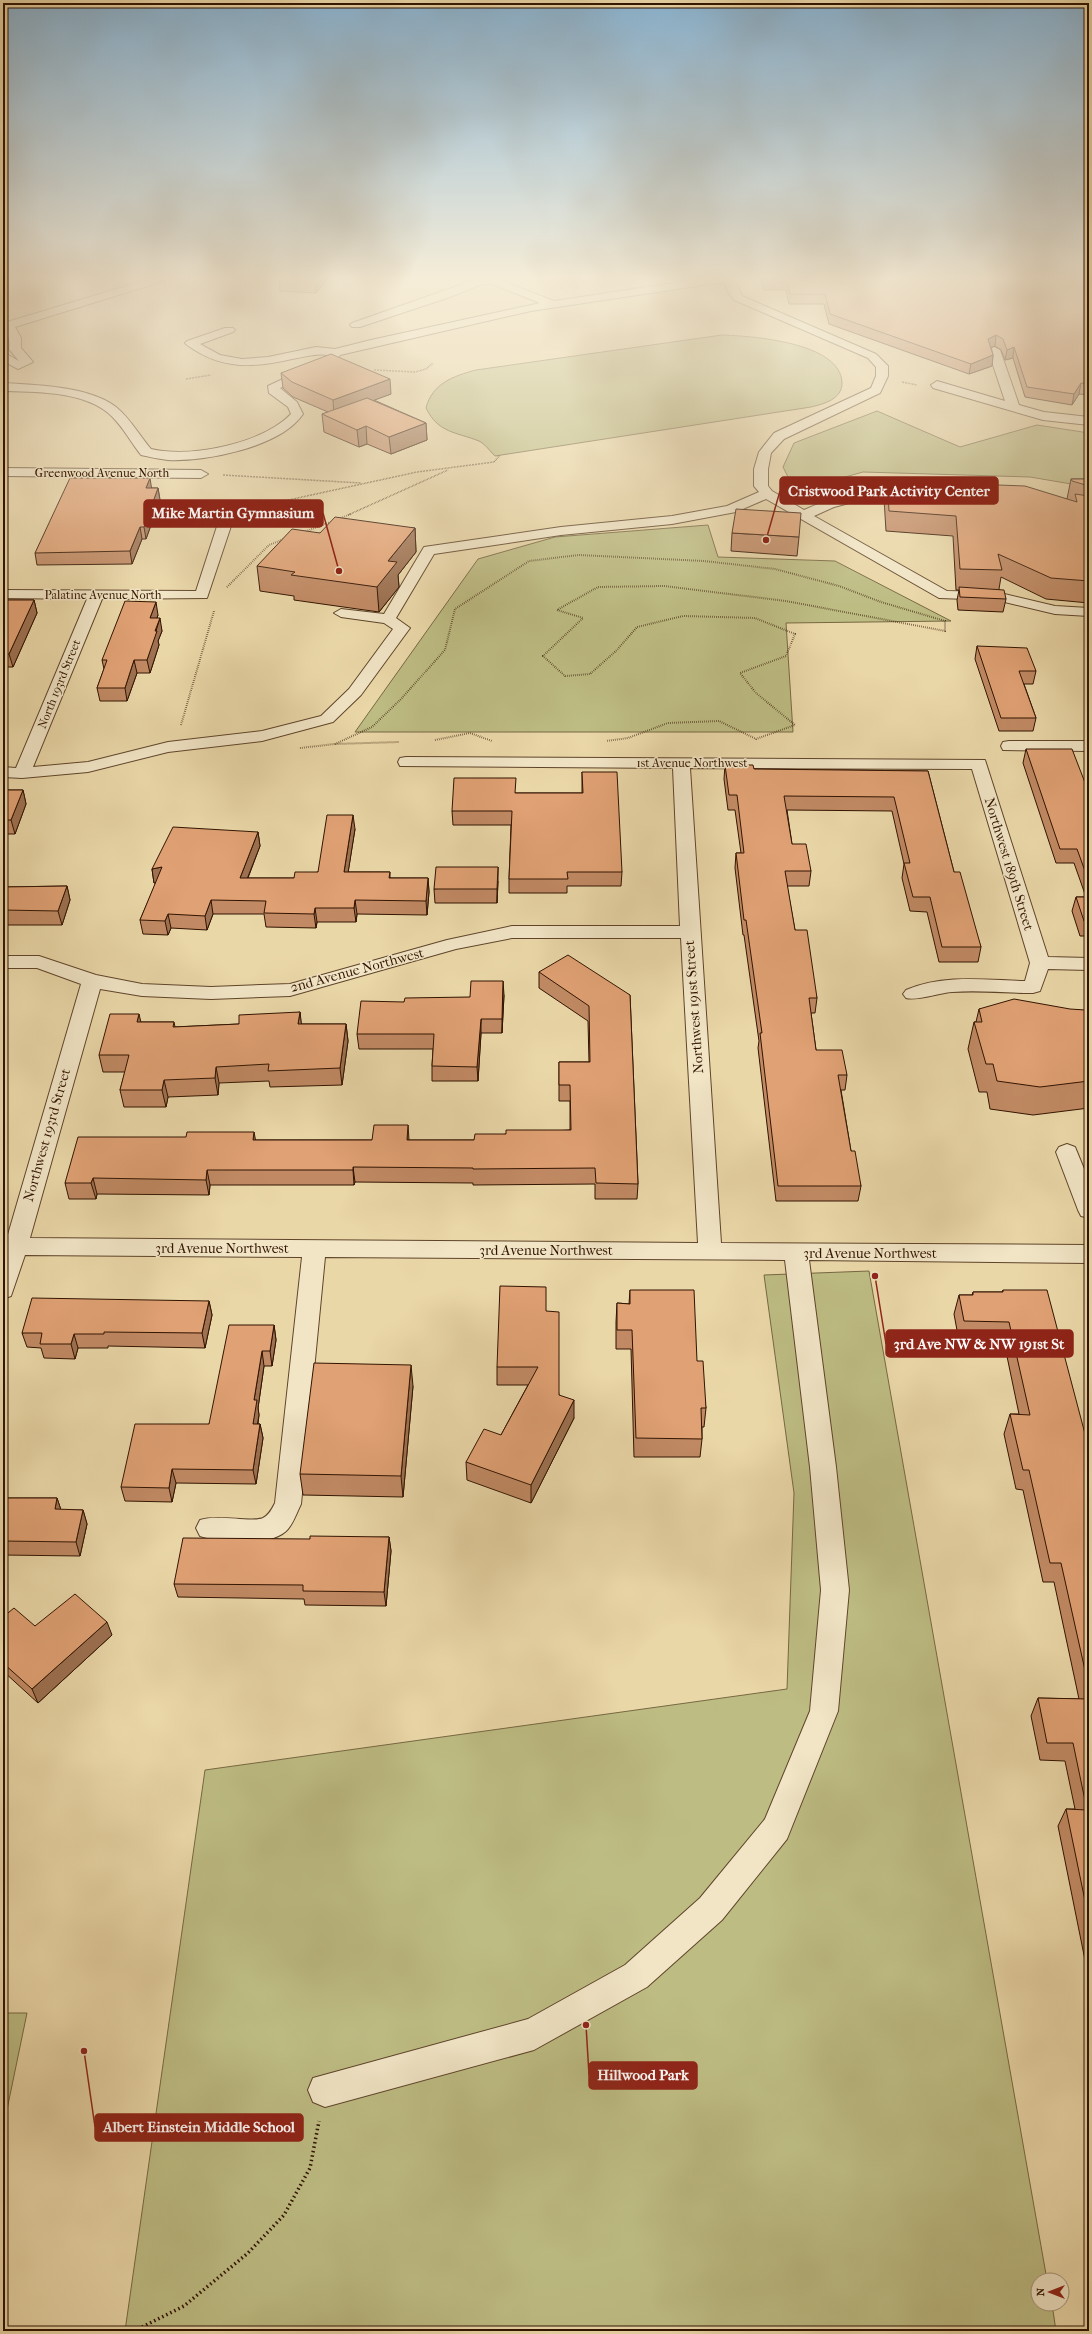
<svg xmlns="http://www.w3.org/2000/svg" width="1092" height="2334" font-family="'IM FELL French Canon',serif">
  <rect width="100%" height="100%" fill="#ead7a8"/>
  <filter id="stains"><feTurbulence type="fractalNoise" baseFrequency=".005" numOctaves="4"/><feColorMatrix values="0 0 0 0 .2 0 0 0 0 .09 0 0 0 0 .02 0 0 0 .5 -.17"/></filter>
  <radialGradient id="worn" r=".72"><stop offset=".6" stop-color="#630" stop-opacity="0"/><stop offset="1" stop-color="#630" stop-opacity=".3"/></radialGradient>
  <!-- green -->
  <g fill="#bdbc83" stroke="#776842">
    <path d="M 722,335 C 751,336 841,342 842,383 C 842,399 824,404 811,407 L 495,456 C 490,451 485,444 479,441 C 456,432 438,433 426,408 C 432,384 453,376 476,370 Z"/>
    <polygon points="877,411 960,447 1037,425 1089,433 1089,487 1030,477 863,472 795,491 783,467 794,443"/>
    <polygon points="708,525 718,557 835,561 951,621 786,623 793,732 355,732 478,559 555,537"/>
    <polygon points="869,1271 1047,2280 1038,2280 1038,2304 1052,2304 1056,2331 125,2331 205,1770 787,1689 794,1493 764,1275"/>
    <polygon points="3,2013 27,2013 3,2129"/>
  </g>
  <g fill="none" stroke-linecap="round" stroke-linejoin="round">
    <defs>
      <g id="minor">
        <path d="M 153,278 L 168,278 L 167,280 L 15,327 L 21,338 L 21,348 L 33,362 L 18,369 L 3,361 L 3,352 L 19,361 L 9,349 C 12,337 3,332 3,322 L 7,322 Z"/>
        <path d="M 480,278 L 497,279 L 554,301 L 707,278 L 733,278 L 742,296 L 876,354 L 888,366 L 888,376 L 880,393 L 784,439 L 771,453 L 768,469 L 768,486 L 772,491 L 804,510 C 833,497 889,481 920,489 L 922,492 L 920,495 L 868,498 L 834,507 L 814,516 L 947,591 L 996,592 L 1055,606 L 1089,608 L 1089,616 L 1055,614 L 996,600 L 939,598 L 766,499 L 736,512 L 672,524 L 561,535 L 434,554 L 396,618 L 410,628 L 361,695 L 333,722 L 262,741 L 168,752 L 88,772 L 22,778 L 3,777 L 3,767 L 16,768 L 87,599 L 3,598 L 3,590 L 196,591 L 221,514 L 228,510 L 233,511 L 235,514 L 207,598 L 102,599 L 33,767 L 88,762 L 168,742 L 262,731 L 321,716 L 349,689 L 393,629 L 384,623 L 341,617 L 334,613 L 341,609 L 384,614 L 424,547 L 561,527 L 672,516 L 727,506 L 759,492 L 754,486 L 754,469 L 759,452 L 774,433 L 871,388 L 876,376 L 876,367 L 868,358 L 734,300 L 728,292 L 724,282 L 531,311 L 340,355 L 336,363 L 280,388 L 297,402 L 303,414 C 281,447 206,462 168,460 C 159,459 150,457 141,455 C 130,441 121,423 107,412 C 80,391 35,392 3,391 L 3,383 C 36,385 89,386 116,407 C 130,418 139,435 151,449 C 191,458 262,444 291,414 L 288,407 L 269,393 L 268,386 L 327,358 L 328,355 C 316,353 304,357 292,359 C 252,368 222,370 187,345 L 185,343 L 187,341 L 225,328 L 233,328 L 235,330 L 233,332 L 200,344 L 220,355 L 242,359 L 268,357 L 316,347 L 335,349 L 371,340 L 540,303 L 492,284 L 482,284 L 450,297 L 360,327 L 352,327 L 350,325 L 352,323 Z"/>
        <polygon points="994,347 1000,350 1019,405 1044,412 1089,417 1089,425 1043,420 933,388 931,385 937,381 1005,401 988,350"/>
        <polygon points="3,468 201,470 208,474 201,478 3,476"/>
        <polygon points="1009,741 1089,741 1089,751 1003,750 1001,746 1003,742"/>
        <path d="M 406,757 L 985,760 L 1048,957 L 1089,958 L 1089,970 L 1048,969 L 1040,991 L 1033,993 C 1006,993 979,990 952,992 C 938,993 917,1001 906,998 L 903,994 L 906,990 C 944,974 985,980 1025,981 L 1030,963 L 972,769 L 690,768 L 721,1243 L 1089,1245 L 1089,1263 L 809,1260 L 836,1467 L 849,1590 L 838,1711 L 787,1839 L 722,1920 L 647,1987 L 534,2050 L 325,2107 L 313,2102 L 308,2090 L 313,2078 L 528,2019 L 625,1965 L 700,1898 L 765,1819 L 810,1711 L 821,1590 L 810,1467 L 785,1260 L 325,1257 L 301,1504 C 297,1512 294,1522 288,1529 C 273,1547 220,1543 200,1536 L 196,1528 L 200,1520 C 218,1514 252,1523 263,1518 C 269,1515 272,1509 275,1503 L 302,1257 L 25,1255 L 11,1296 L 3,1299 L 3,1237 L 7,1238 L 81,984 L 37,968 L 3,968 L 3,956 L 39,956 L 96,975 L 142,984 L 211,987 L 290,984 L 447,940 L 512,926 L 680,926 L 673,768 L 400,766 L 398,762 L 400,758 ZM 512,938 L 681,938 L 698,1243 L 30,1238 L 100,989 L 142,996 L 211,999 L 290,996 L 456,949 Z"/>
        <polygon points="1067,1144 1075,1147 1089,1181 1089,1218 1081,1216 1078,1210 1056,1152 1059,1147"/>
      </g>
    </defs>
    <!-- minor casing -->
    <use href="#minor" stroke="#5f442a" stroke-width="2"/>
    <!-- path-far2 -->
    <g stroke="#311300" stroke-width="1.5" stroke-dasharray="0.5 1" stroke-linecap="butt">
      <polyline points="374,370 415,372 426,369 433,363"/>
      <polyline points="186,379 211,375"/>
      <polyline points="902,382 917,385"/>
      <polyline points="223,475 361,483"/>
      <polyline points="247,509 417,472 494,462 500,455"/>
      <polyline points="348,515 448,470"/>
    </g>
    <!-- path-far1 -->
    <g stroke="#311300" stroke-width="2" stroke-dasharray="0.5 1.5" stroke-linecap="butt">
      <polyline points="339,519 351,514"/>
      <polyline points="304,532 331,522"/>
      <polyline points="227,587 269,545 284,539"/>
      <polyline points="181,725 214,611"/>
      <polyline points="435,740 470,733 492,741"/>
      <polyline points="335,744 372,727 400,700 445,650 455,609 529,561 579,555 704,561 775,569 839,586 881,602 945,621 945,631 786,601 664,586 598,587 557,610 583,618 543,656 565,676 590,674 617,650 637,627 683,616 755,618 795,634 786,656 740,673 756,693 795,725 756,739 719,721 668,723 628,738 606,741"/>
      <polyline points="300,748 335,744 399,742"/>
    </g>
    <!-- path -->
    <polyline stroke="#311300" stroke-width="3.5" stroke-dasharray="1.5 3" stroke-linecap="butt" points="134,2331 184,2306 248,2253 284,2215 310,2168 319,2121"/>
    <!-- minor -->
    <use href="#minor" fill="#f1e5c6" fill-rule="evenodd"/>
  </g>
  <!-- wall -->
  <g fill="#c18a64" stroke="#311300">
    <polygon points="279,278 328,278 316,293 280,291"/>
    <polygon points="760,278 1089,278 1089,395 1079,394 1072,405 1025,397 1013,358 1005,360 1001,350 995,346 991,347 993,355 992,366 969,374 829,324 824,304 789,304 786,290 764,290"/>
    <polygon points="281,373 391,394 374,400 426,423 427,440 391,454 367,444 359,447 324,432 322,414 328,412 293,397 283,388"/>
    <polygon points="887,479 919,488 1067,499 1071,479 1089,479 1089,603 1046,599 1001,577 999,589 1006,599 1003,612 958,610 957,600 959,590 956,590 953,536 886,531 884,499"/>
    <polygon points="152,488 158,488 160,500 146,539 142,539 132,564 37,565 35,553"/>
    <polygon points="415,528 416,552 398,575 399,587 379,612 294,600 294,596 260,591 257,566 320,533"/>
    <polygon points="732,533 799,537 797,556 731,551"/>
    <polygon points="3,600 34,600 37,613 13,667 7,667 3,675"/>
    <polygon points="158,615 157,618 162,631 158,641 159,645 150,673 137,673 127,701 100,701 97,688 104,669 102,660"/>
    <polygon points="977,646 1036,671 1033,684 1024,684 1036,718 1033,731 999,731 975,659"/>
    <polygon points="1026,749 1089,793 1089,936 1080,936 1072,911 1076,897 1086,897 1074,863 1056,863 1023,763"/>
    <polygon points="725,765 754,769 928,771 954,872 981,947 978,962 939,962 927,912 910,911 902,878 904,864 892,811 787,810 792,844 811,871 809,886 787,886 795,930 817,998 815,1013 811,1013 816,1050 847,1075 845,1090 841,1090 851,1151 861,1186 858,1201 776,1201 758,1048 759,1041 744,935 743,935 735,868 736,853 741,853 735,810 728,810 724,779"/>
    <polygon points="582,772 622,872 621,886 567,886 567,893 509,893 509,879 511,825 453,825 452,811 516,793 582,793"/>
    <polygon points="3,790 23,790 26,804 15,834 3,834"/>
    <polygon points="355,829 348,872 390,872 390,878 428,878 429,892 427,915 357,914 356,922 317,922 316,928 266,927 264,914 213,914 207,930 171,928 168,935 143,934 140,920 156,883 154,883 152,869 258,832 260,846 248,878 294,878 318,872"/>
    <polygon points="498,881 497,903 435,903 434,889"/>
    <polygon points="67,886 70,900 62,925 3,925 3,887"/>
    <polygon points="539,972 630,995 638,1184 637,1199 595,1199 595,1184 473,1185 473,1183 355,1182 354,1185 210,1185 209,1195 97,1194 96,1199 69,1199 65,1183 256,1140 474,1140 506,1134 570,1130 570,1101 559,1101 559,1062 589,1062 588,1021 539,988"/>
    <polygon points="504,995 502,1033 481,1033 478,1081 432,1081 432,1066 433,1049 359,1049 357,1034 404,1002"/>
    <polygon points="979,1009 1089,1014 1089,1108 1033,1115 990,1109 987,1092 979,1092 968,1049 974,1022 976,1022"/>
    <polygon points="300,1012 301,1024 346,1024 348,1041 342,1085 270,1087 269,1081 219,1083 218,1095 168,1097 166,1107 124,1107 120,1090 125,1072 103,1072 99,1055 141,1022 174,1022 175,1027 239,1024"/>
    <polygon points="630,1290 697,1361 706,1408 704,1427 702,1427 702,1439 700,1457 634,1457 631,1349 616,1349 616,1322 617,1303 629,1304"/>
    <polygon points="1003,1290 1089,1449 1089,1980 1058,1826 1066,1809 1075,1809 1065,1761 1040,1760 1031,1716 1038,1698 1079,1699 1054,1582 1043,1582 1023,1490 1016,1489 1004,1434 1010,1414 1019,1414 1004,1342 959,1341 954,1314 959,1295 972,1295 973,1292 1002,1292"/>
    <polygon points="209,1301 212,1315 205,1348 108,1346 108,1348 78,1348 75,1359 44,1358 41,1348 27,1347 22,1333"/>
    <polygon points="546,1311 559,1395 574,1418 531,1503 467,1480 466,1462 501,1435 528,1385 497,1385 497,1367"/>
    <polygon points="274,1325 276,1340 272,1366 264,1366 258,1408 259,1415 258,1424 260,1424 263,1438 256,1484 176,1483 172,1502 125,1501 121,1487 209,1424"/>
    <polygon points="413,1386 403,1497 303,1495 300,1474"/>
    <polygon points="3,1498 57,1498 61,1510 83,1510 87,1524 80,1556 3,1555"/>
    <polygon points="389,1537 391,1551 386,1606 305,1605 304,1599 178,1597 174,1584 310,1539"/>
    <polygon points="3,1617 35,1626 112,1635 38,1703 3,1671"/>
  </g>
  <!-- shaded-wall -->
  <g fill="#9d7151" stroke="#311300">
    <polygon points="315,278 328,278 316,293"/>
    <polygon points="996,335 995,346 987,349 988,339"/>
    <polygon points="1014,347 1013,358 1005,360 1007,350"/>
    <polygon points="993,355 992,366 969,374 971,364"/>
    <polygon points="390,379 391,394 334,415 333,400"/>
    <polygon points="1081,383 1079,394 1072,405 1074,394"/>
    <polygon points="426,423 427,440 391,454 389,437"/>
    <polygon points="366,426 367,444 359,447 357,430"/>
    <polygon points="150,478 152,491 146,488"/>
    <polygon points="158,488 160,500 146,539 144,527"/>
    <polygon points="140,527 142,539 132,564 130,551"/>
    <polygon points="415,528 416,552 398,575 399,587 379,612 377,587 388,561"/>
    <polygon points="34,600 37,613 13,667 9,654"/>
    <polygon points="156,602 158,615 152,631 150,618"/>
    <polygon points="160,618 162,631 158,641 159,645 150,673 147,660"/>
    <polygon points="3,654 7,667 3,675"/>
    <polygon points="134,660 137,673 127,701 125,688"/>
    <polygon points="23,790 26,804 15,834 11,820"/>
    <polygon points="353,815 355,829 346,886 344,872"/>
    <polygon points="258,832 260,846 242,892 240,878"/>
    <polygon points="162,867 165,881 154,883 152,869"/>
    <polygon points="498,867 498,881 497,903 497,889"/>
    <polygon points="428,878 429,892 427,915 426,901"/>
    <polygon points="67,886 70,900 62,925 58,911"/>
    <polygon points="211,900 213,914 207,930 205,916"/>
    <polygon points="355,900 357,914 356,922 354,908"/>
    <polygon points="315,908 317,922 316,928 314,914"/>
    <polygon points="168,914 171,928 168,935 165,921"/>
    <polygon points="503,981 504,995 502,1033 502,1019"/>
    <polygon points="300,1012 302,1029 298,1024"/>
    <polygon points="139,1014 143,1031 137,1022"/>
    <polygon points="481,1019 481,1033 478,1081 477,1067"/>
    <polygon points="346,1024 348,1041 342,1085 340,1068"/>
    <polygon points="216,1067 219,1083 218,1095 215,1078"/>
    <polygon points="164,1080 168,1097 166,1107 162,1090"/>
    <polygon points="408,1125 409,1140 407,1140"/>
    <polygon points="254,1132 257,1148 253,1140"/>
    <polygon points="353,1167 355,1182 354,1185 353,1170"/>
    <polygon points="207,1170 210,1185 209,1195 206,1180"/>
    <polygon points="93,1178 97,1194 96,1199 91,1183"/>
    <polygon points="209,1301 212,1315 205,1348 202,1333"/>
    <polygon points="274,1325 276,1340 272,1366 270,1351"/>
    <polygon points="74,1334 78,1348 75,1359 71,1344"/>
    <polygon points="262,1351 264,1366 258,1408 259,1415 255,1438 253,1424 254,1400"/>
    <polygon points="411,1365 413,1386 403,1497 401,1476"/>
    <polygon points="574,1400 574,1418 531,1503 531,1485"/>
    <polygon points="260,1424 263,1438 256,1484 253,1470"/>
    <polygon points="172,1469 176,1483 172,1502 169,1488"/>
    <polygon points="57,1498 62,1513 55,1509"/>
    <polygon points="83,1510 87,1524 80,1556 76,1542"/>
    <polygon points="389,1537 391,1551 386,1606 384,1592"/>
    <polygon points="107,1622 112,1635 38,1703 32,1689"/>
  </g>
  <!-- building -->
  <g fill="#e0a174" stroke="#311300">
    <polygon points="764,278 1089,278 1089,384 1081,383 1074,394 1027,387 1014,347 1007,350 1003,339 996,335 988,339 993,355 971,364 830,314 825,294 790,294 787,280 765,280"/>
    <polygon points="331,354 390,379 333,400 292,382 281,373"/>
    <polygon points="367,398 426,423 389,437 366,426 357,430 322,414"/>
    <polygon points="70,478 150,478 146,488 158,488 144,527 140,527 130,551 35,553"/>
    <polygon points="900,478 919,488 954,491 971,484 1025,486 1077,502 1075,494 1089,496 1089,581 1051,578 998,554 1002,570 960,569 956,516 889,511 887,479"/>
    <polygon points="1071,479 1089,479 1089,486 1072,481"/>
    <polygon points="736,509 801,513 799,537 732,533"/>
    <polygon points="335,517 415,528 388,561 397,562 377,587 291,575 295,572 257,566 292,529 320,533"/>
    <polygon points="959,587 1004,590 1006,599 960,597"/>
    <polygon points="3,600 34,600 9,654 3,654 3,655"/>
    <polygon points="125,601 156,602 150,618 160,618 155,631 157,631 147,660 134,660 125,688 97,688 107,660 102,660"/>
    <polygon points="977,646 1027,648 1036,671 1019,671 1036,718 1001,718"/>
    <polygon points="1026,749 1072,749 1089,793 1089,882 1077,849 1060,849"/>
    <polygon points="725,765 753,765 754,769 928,771 954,872 960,872 981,947 942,947 930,897 913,897 904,863 910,863 894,797 784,796 792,844 806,844 811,871 785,871 795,930 807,930 817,998 809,998 816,1050 842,1050 847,1075 838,1075 851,1151 855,1151 861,1186 778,1186 760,1033 762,1033 746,920 744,920 736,853 744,853 737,795 729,795"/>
    <polygon points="582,772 617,772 622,872 567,872 568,879 509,879 512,811 452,811 454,778 516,778 515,793 583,793"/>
    <polygon points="3,790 23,790 11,820 3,820"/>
    <polygon points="327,815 353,815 344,872 390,872 389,878 428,878 426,901 355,900 354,908 315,908 314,914 264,913 266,901 211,900 205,916 168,914 165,921 140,920 162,867 152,869 173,827 258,832 240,878 294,878 295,872 318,872"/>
    <polygon points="436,867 498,867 497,889 434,889"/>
    <polygon points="67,886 58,911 3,910 3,887"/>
    <polygon points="1076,897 1089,897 1089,921 1084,921"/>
    <polygon points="568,955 630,995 638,1184 596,1183 595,1168 473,1169 473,1168 353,1167 353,1170 207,1170 206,1180 93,1178 91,1183 65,1183 78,1137 186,1137 187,1132 254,1132 253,1140 372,1140 374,1125 408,1125 407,1140 474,1140 475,1134 506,1134 506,1130 571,1130 570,1085 559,1085 559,1062 590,1062 589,1006 539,972"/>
    <polygon points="471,981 503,981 502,1019 481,1019 477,1067 432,1066 434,1034 357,1034 361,1001 404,1002 405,998 470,997"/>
    <polygon points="1014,999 1070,1009 1085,1010 1087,1014 1089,1014 1089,1081 1040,1087 997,1081 993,1064 986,1064 974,1022 982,1022 979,1009"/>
    <polygon points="300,1012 298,1024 346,1024 340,1068 268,1071 269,1064 216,1067 215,1078 164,1080 162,1090 120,1090 129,1055 99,1055 110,1014 139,1014 137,1022 174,1022 173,1027 239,1024 239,1015"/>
    <polygon points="500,1286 546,1287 546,1311 559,1312 559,1395 574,1400 531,1485 466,1462 484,1429 501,1435 538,1367 497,1367"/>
    <polygon points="630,1290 694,1290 697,1361 703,1361 706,1408 701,1408 702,1439 636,1438 632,1330 617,1330 617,1303 630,1304"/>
    <polygon points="1003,1290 1047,1290 1089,1449 1089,1688 1061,1563 1050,1563 1029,1470 1023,1470 1010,1414 1030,1415 1009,1322 964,1321 959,1295 973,1295 973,1292 1003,1292"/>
    <polygon points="32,1298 209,1301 202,1333 104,1332 104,1334 74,1334 71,1344 40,1344 42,1333 22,1333"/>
    <polygon points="229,1325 274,1325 270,1351 262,1351 254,1400 257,1400 253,1424 260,1424 253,1470 172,1469 169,1488 121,1487 135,1424 209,1424"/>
    <polygon points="314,1363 411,1365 401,1476 300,1474"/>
    <polygon points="3,1498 57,1498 55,1509 83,1510 76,1542 3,1541"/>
    <polygon points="310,1536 389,1537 384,1592 303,1591 303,1585 174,1584 183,1538 310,1539"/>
    <polygon points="75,1594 107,1622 32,1689 3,1663 3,1617 14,1608 35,1626"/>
    <polygon points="1038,1698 1089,1699 1089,1920 1066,1809 1087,1810 1073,1743 1047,1743"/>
  </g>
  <!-- sky -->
  <linearGradient id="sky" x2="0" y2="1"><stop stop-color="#8ab5d4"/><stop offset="0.46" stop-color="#f6edd8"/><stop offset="1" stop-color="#f6edd8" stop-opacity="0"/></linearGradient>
  <rect width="1092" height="605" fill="url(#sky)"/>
  <g text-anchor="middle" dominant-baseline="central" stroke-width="3" stroke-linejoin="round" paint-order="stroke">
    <!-- far-street labels -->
    <g font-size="12" fill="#311300" stroke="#f1e5c6">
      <text x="102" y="473">Greenwood Avenue North</text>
      <text x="103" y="595">Palatine Avenue North</text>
      <text transform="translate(59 684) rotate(-68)">North 193rd Street</text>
      <text x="692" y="763">1st Avenue Northwest</text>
    </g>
    <!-- street labels -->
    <g font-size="14" fill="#311300" stroke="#f1e5c6">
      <text transform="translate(1009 864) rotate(73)">Northwest 189th Street</text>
      <text transform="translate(357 970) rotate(-15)">2nd Avenue Northwest</text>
      <text transform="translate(694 1007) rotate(-94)">Northwest 191st Street</text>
      <text transform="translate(47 1135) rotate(-74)">Northwest 193rd Street</text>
      <text x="222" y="1248">3rd Avenue Northwest</text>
      <text x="546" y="1250">3rd Avenue Northwest</text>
      <text x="870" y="1253">3rd Avenue Northwest</text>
    </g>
  </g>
  <!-- callouts -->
  <path fill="none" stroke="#8f2418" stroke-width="1.5" d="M766 540L780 491M339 571L323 513M875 1276L886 1344M586 2025L589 2075M84 2051L95 2127"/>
  <g fill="#8f2418" stroke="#f1e5c6" stroke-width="1.5">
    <circle cx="766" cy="540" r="4"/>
    <circle cx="339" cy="571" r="4"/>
    <circle cx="875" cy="1276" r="4"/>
    <circle cx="586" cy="2025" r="4"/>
    <circle cx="84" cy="2051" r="4"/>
  </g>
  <g fill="#8f2418" stroke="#8f2418" stroke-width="1.5">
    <rect x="780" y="477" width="218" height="27" rx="4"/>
    <rect x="144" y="500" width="179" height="27" rx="4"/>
    <rect x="886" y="1330" width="187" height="27" rx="4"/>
    <rect x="589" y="2062" width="108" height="27" rx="4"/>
    <rect x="95" y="2114" width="208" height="27" rx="4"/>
  </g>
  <g font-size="15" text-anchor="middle" font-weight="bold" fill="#fff">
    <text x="889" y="496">Cristwood Park Activity Center</text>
    <text x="233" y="518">Mike Martin Gymnasium</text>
    <text x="979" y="1349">3rd Ave NW &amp; NW 191st St</text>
    <text x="643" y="2080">Hillwood Park</text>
    <text x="199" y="2132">Albert Einstein Middle School</text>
  </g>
  <!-- margin -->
  <rect width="1092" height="2334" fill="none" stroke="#ead7a8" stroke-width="16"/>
  <rect x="4" y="4" width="1084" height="2326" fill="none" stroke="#311300" stroke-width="2"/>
  <rect x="8" y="8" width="1076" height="2318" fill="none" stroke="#311300"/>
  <!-- north arrow -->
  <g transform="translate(1050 2292) rotate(270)"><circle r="19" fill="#f1e5c6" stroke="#a49177"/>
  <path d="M0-3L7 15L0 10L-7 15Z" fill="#8f2418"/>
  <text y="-6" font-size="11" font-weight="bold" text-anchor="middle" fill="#311300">N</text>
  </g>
  <rect width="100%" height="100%" filter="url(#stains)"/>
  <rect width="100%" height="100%" fill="url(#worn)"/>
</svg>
